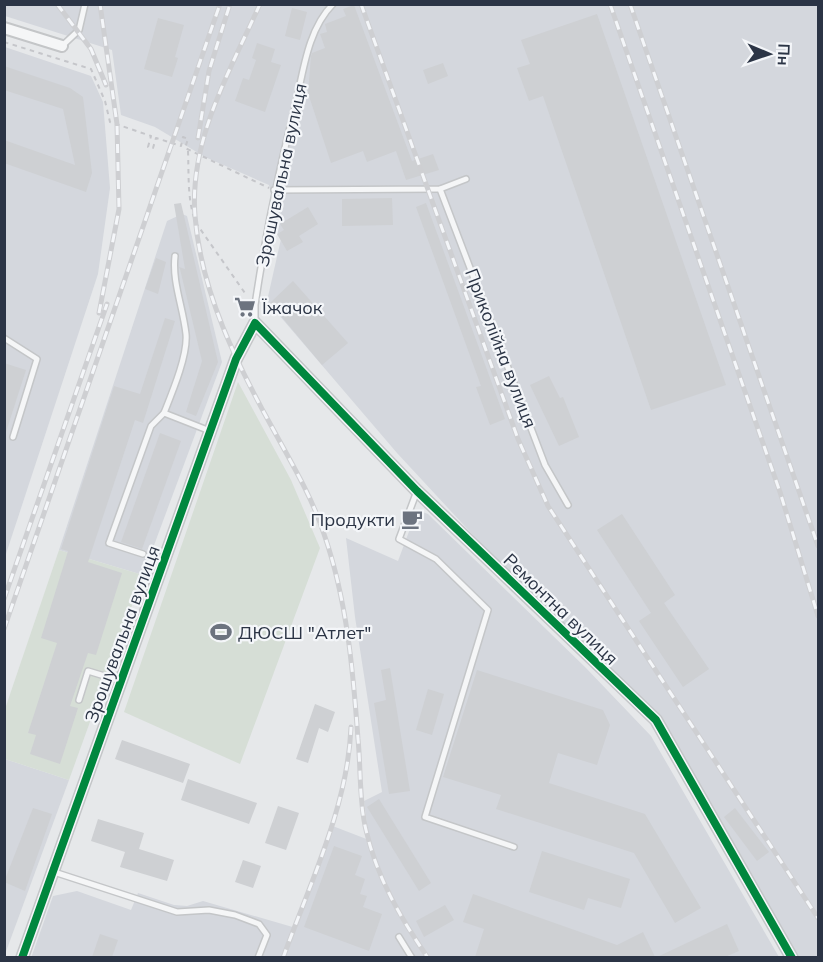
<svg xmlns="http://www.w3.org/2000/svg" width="823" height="962" font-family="Mulish,sans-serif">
  <rect width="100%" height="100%" fill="#e6e8ea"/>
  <!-- built -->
  <g fill="#d4d7dd">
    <polygon points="5,4 818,5 818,957 797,957 667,726 473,535 397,453 267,301 281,239 273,230 276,217 269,185 205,157 155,127 121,115 112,50 5,16"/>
    <polygon points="5,47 91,76 103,102 110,188 98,274 5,557"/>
    <polygon points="182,214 187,216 222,362 143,575 59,550 167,221"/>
    <polygon points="417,510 428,514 586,668 651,736 779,957 31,958 53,896 77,891 131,910 138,893 174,905 187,906 203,901 296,928 330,825 369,840 364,801 382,792 355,617 346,538 398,561"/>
    <polygon points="5,759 69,780 4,957"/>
  </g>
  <!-- green -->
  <g fill="#d6ded6">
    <polygon points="238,382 291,480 320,548 240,764 124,712"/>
    <polygon points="59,550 143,575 69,780 5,759 5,709"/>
  </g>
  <!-- building -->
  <g fill="#ced0d3">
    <polygon points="354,5 412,161 433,154 439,170 406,180 396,151 367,162 363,151 331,163 308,93 311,56 312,53 325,48 320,34 327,32 325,24 346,16 343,9"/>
    <polygon points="292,8 307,12 300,40 285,36"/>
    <polygon points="597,14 726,385 651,410 543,96 529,101 517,68 530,64 521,40"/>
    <polygon points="158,18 184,25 175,57 178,58 172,77 144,69"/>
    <polygon points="257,43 275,49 271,62 281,65 265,112 235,101 243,78 249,80 256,60 252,58"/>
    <polygon points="443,63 448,76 428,84 423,70"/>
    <polygon points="4,66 70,88 83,97 92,173 86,192 4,163 4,140 75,165 63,109 4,90"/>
    <polygon points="392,198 393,225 342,226 342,199"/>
    <polygon points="181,203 218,362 196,416 186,412 202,361 180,269 179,267 185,269 174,204"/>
    <polygon points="426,203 505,419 490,425 476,387 481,386 416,207"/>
    <polygon points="308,207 318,224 299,236 303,242 287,251 277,234 284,230 280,224"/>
    <polygon points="156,258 166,262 158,294 145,289"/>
    <polygon points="293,281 348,343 322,365 270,303"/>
    <polygon points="165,318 175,321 143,423 135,420 88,562 122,573 96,655 88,653 70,706 78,708 60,764 30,754 36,735 28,733 57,643 41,638 68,551 61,549 114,386 140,394"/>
    <polygon points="4,363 26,370 6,432 4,432"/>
    <polygon points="549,376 560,398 563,397 579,437 559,446 530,385"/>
    <polygon points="160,433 181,441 142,549 121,542"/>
    <polygon points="622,514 675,595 664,603 709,669 683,687 639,621 651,613 597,530"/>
    <polygon points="390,668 410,791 389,794 374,703 386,700 381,670"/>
    <polygon points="477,670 603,710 610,725 597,765 558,753 549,783 645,814 701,908 675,923 634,853 496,809 501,795 443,777"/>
    <polygon points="428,689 444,694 432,735 416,730"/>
    <polygon points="315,704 335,712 328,732 319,728 308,763 296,759"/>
    <polygon points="122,740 190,764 183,783 115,759"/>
    <polygon points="188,779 257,803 249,824 181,800"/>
    <polygon points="379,799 431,883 419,891 367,807"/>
    <polygon points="278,806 299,813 286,850 265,843"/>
    <polygon points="33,808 52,814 25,891 4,882"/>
    <polygon points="735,808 769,852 757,861 724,817"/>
    <polygon points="98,819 144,833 139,849 174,860 167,881 120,867 125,852 91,841"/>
    <polygon points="334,846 362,856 355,875 365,879 360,894 367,896 363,907 382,914 369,951 304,927"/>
    <polygon points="542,851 630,879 621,908 588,898 584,910 529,892"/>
    <polygon points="243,860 261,866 253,888 235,882"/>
    <polygon points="473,894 617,945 643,932 655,957 475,957 484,929 463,922"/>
    <polygon points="445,905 454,920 424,937 416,921"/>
    <polygon points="727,924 739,951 725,957 657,957"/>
    <polygon points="100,934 118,940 112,957 92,957"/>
  </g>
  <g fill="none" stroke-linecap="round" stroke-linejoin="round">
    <defs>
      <g id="lane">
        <polyline points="62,46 79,30 85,4"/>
        <polyline points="440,189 545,465 568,505"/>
        <polyline points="274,190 440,189 466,179"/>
        <path d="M 175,256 C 172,282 183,307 186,334 C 188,355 172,393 164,413 L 210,431"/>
        <path d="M 255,323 L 255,305 C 265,238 278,173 295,107 C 303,74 307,30 333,4"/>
        <polyline points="4,338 37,359 13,437"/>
        <polyline points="417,491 399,539 436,559 488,610 425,817 514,847"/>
        <polyline points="143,554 109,543 151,426 164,413"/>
        <polyline points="79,700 88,671 121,681"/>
        <polyline points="54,872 177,912 209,910 235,915 259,924 267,935 258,958"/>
        <polyline points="399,937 412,958"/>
      </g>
      <g id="street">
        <polyline points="4,28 62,46"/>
        <polyline points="22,958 236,359 255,323 417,491 656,720 792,958"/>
      </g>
    </defs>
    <!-- lane casing -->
    <use href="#lane" stroke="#c4c6c8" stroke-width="8"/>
    <!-- street casing -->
    <use href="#street" stroke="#c4c6c8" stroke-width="14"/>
    <!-- path -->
    <g stroke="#c5c6ca" stroke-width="2" stroke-dasharray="4.5 4.5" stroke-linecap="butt">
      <polyline points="4,42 91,69 105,101 110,122 151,136 148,147 153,148 156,138 181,146 183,137 188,139 185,148 269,188"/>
      <path d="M 188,151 C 189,175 187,201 196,223 L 247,296"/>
    </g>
    <!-- lane -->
    <use href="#lane" stroke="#f5f6f7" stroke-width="5"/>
    <!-- street -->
    <use href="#street" stroke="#f5f6f7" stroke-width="10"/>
    <defs>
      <g id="rail">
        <polyline points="57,4 91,49 106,85"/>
        <path d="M 260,4 C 230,71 189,140 195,216 C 201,292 237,364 273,429 C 292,464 312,497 324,534 C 347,600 353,670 358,739 C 361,769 359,802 366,830 C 377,878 400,917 428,958"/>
        <polyline points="361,4 518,439 548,506 818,918"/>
        <polyline points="610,4 780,492 818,616"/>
        <polyline points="630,4 818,546"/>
        <polyline points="198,138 209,71 230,4"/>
        <polyline points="99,313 119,209 117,124 100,4"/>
        <polyline points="4,599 107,304"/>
        <polyline points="4,629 220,4"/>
        <path d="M 283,958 C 310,883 348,806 351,727"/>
      </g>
    </defs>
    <!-- rail casing -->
    <use href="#rail" stroke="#cecfd2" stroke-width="5"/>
    <!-- rail -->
    <use href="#rail" stroke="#f4f6f9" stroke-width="3" stroke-dasharray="9" stroke-linecap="butt"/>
    <defs>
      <polyline id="cycleway" points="22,958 236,359 255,323 417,491 656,720 792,958"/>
    </defs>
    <!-- cycleway casing -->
    <use href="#cycleway" stroke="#f4f6f9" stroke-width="11"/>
    <!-- cycleway -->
    <use href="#cycleway" stroke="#00873e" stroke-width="8"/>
  </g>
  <!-- icons -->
  <defs>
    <symbol id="supermarket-bare" viewBox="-9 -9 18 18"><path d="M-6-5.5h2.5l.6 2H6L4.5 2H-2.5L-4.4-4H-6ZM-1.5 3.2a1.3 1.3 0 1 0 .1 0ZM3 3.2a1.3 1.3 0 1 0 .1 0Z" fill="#6c737f" stroke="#f4f6f9" stroke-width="2.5" paint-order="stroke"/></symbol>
    <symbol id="cafe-bare" viewBox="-9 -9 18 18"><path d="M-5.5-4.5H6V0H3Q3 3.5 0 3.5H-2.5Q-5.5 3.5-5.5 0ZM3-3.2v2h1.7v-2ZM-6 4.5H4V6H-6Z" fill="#6c737f" stroke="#f4f6f9" stroke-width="2.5" paint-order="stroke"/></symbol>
    <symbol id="stadium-bare" viewBox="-9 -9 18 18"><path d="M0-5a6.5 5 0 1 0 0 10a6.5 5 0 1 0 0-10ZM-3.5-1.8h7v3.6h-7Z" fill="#6c737f" stroke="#f4f6f9" stroke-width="2.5" paint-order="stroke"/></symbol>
  </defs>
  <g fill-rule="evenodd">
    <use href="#supermarket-bare" x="230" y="292" width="30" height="30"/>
    <use href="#cafe-bare" x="397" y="504" width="30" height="30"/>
    <use href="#stadium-bare" x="206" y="617" width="30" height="30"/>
  </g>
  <g text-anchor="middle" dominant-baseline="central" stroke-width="4.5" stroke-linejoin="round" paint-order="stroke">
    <!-- street labels -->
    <g font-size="18" fill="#2b3445" stroke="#f4f6f9">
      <text transform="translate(281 175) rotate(-78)">Зрошувальна вулиця</text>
      <text transform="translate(501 348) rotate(69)">Приколійна вулиця</text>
      <text transform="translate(561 609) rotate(44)">Ремонтна вулиця</text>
      <text transform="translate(122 634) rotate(-70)">Зрошувальна вулиця</text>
    </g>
    <!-- poi labels -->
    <g font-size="18" fill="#2b3445" stroke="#f4f6f9" text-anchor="start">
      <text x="262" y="307">Їжачок</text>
      <text x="395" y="519" text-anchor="end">Продукти</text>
      <text x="238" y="632">ДЮСШ "Атлет"</text>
    </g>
  </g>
  <!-- border -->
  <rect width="823" height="962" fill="none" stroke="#2b3445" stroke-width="12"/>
  <!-- north arrow -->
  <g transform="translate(769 54) rotate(92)" stroke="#f4f6f9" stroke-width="4.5" paint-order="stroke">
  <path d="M0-4.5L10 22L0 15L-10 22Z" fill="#2b3445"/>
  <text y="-9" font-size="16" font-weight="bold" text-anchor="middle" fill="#2b3445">Пн</text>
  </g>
</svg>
